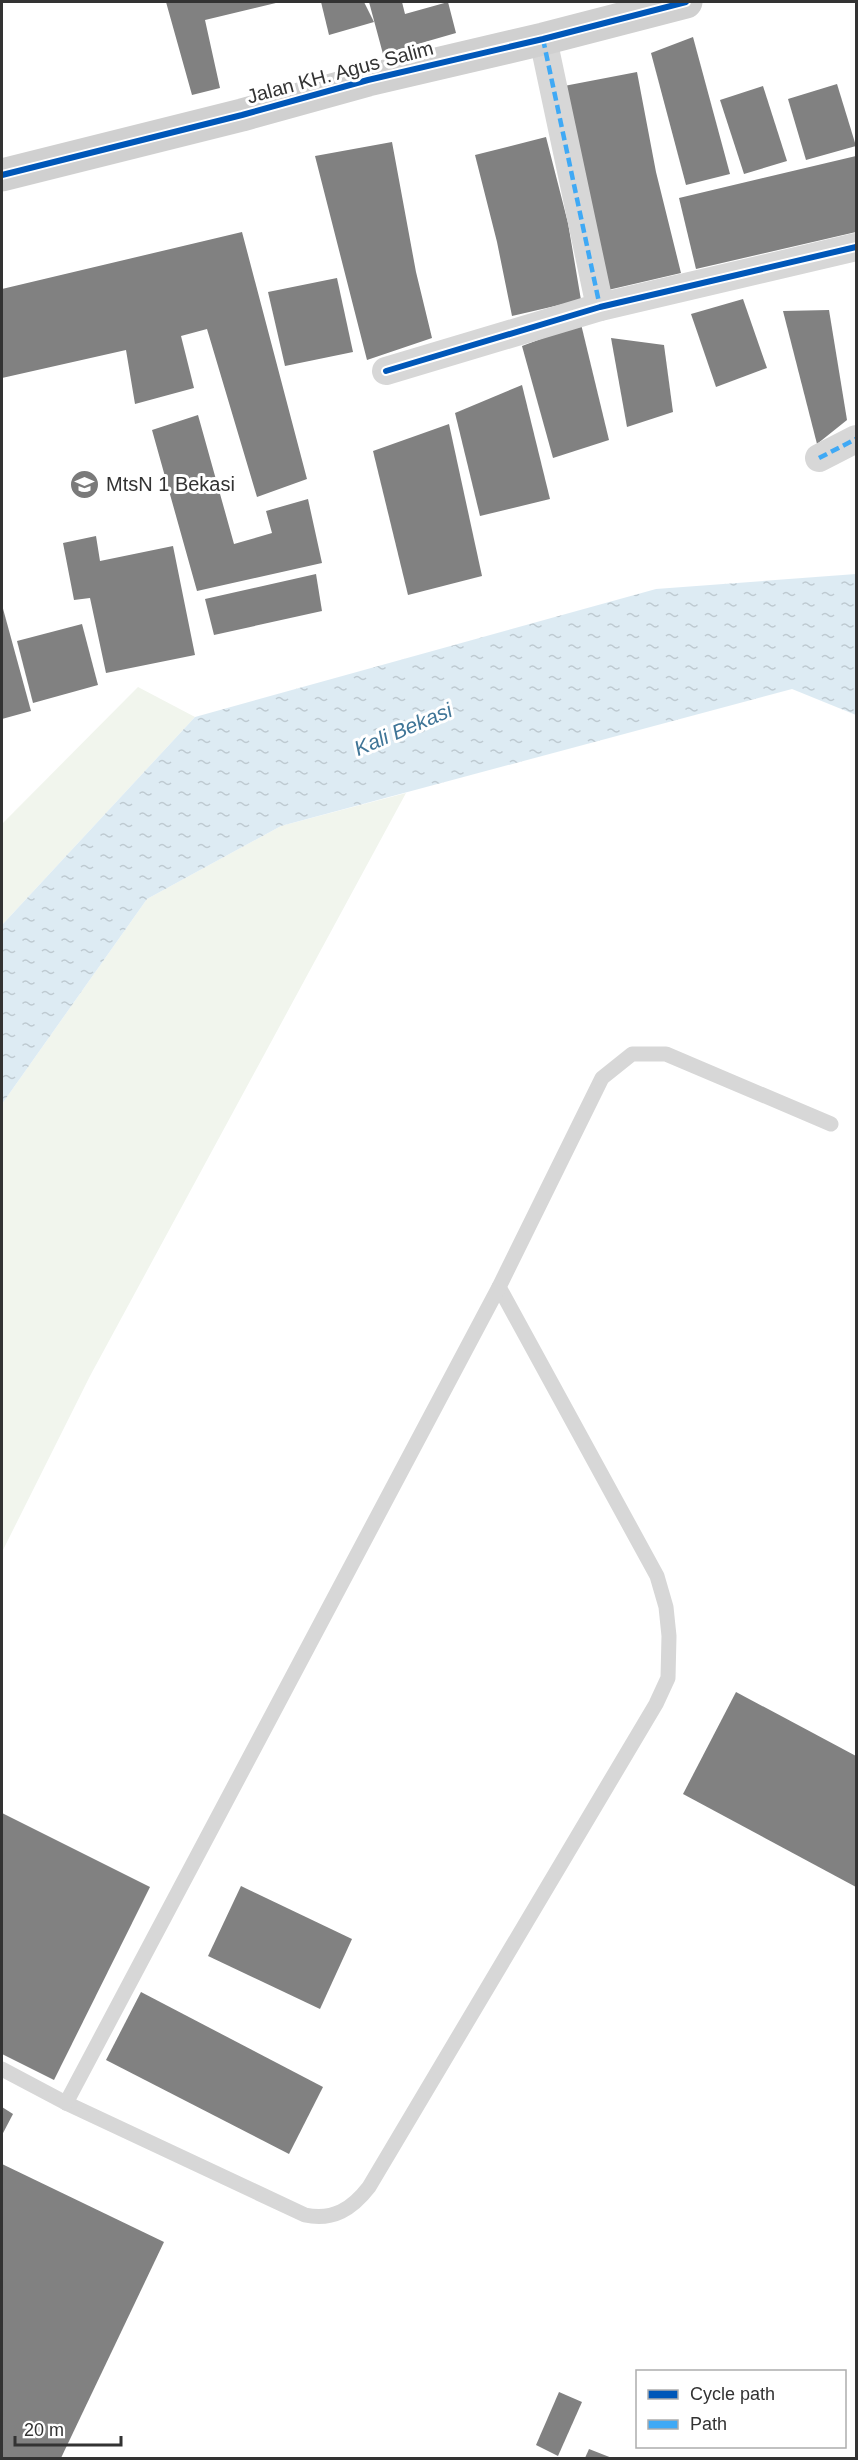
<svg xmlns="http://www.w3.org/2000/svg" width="858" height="2460" font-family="Arial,sans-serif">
  <defs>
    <pattern id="water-ripples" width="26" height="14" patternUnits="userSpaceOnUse" patternTransform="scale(1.5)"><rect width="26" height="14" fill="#ddebf3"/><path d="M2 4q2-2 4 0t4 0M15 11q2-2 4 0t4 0" fill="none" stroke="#becad1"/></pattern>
  </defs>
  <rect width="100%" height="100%" fill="#fff"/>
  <!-- grass -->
  <g fill="#f1f5ed">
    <polygon points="138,687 195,717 2,925 2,824"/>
    <polygon points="406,793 90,1376 2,1552 2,1104 147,899 281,826"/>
  </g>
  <!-- water -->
  <polygon fill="url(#water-ripples)" points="856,574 856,715 792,689 281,826 147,899 2,1104 2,925 195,717 656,589"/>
  <!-- building -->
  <g fill="#818181">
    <polygon points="166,2 280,2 205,20 220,88 192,95"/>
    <polygon points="321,2 364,2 374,22 329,35"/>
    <polygon points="369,2 402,2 405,14 448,2 456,33 383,54"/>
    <polygon points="693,37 730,174 686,185 651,53"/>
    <polygon points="637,72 656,172 681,273 608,290 564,86"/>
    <polygon points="837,84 856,146 806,160 788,99"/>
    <polygon points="763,86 787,161 744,174 720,100"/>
    <polygon points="546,137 568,223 581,300 512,316 497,242 475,155"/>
    <polygon points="392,142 416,272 432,338 367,360 315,156"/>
    <polygon points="856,156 856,232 696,269 679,198"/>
    <polygon points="242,232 307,479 257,497 207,329 181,336 194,388 135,404 126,350 2,378 2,289"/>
    <polygon points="337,278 353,352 285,366 268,292"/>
    <polygon points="743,299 767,368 716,387 691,314"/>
    <polygon points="829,310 847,420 817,444 783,311"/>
    <polygon points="581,324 609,440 553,458 522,346"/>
    <polygon points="611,338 664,345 673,412 627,427"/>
    <polygon points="522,385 550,499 480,516 455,413"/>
    <polygon points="198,415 234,544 272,533 266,511 308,499 322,563 197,591 152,430"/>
    <polygon points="449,424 482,576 408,595 373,451"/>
    <polygon points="96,536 100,561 173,546 195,655 106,673 90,598 74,600 63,543"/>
    <polygon points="316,574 322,611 214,635 205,599"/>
    <polygon points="2,605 31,711 2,719"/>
    <polygon points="82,624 98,685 33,703 17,641"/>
    <polygon points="736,1692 856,1756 856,1887 683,1794"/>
    <polygon points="2,1813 150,1887 54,2080 2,2054"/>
    <polygon points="241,1886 352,1939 320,2009 208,1956"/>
    <polygon points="141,1992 323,2087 289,2154 106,2060"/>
    <polygon points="2,2107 13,2114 2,2135"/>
    <polygon points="2,2164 164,2242 61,2458 2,2458"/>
    <polygon points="559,2392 582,2402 558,2456 536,2445"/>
    <polygon points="589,2449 612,2458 585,2458"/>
  </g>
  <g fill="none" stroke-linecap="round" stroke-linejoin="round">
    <!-- lane -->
    <g stroke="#d7d7d7" stroke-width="15">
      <path d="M 2,2069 L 66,2103 L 305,2215 C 333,2221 352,2209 369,2187 L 656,1704 L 668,1678 L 669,1636 L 666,1607 L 657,1576 L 499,1287"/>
      <polyline points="66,2103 499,1287 602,1078 632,1054 666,1054 831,1124"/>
    </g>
    <!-- street -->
    <g stroke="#d7d7d7" stroke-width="28">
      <polyline points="543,39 600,307"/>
      <polyline points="386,371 600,307 856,247"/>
      <polyline points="819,458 856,439"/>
    </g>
    <!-- secondary -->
    <polyline stroke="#d0d0d0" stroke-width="33" points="2,175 242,115 368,80 543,39 686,2"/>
    <!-- quiet -->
    <g stroke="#3fa9f5" stroke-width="4.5" stroke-dasharray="9 4.5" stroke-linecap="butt">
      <polyline points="543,39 600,307"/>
      <polyline points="819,458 856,439"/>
    </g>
    <defs>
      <g id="cycleway">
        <polyline points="2,175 242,115 368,80 543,39 686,2"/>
        <polyline points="386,371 600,307 856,247"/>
      </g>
    </defs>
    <!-- cycleway casing -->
    <use href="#cycleway" stroke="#fff" stroke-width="10"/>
    <!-- cycleway -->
    <use href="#cycleway" stroke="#0057b8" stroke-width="6"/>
  </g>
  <!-- icons -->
  <defs>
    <symbol id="school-disc" viewBox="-11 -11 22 22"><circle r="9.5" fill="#7a7a7a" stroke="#fff"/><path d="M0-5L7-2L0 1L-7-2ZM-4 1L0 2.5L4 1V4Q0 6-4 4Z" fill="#fff"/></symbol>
  </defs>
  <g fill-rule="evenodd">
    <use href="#school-disc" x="68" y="468" width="33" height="33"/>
  </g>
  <g text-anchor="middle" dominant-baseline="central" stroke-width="6" stroke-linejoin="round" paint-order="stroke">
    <!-- street labels -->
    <g font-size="20" fill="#333" stroke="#fff">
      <text transform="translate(340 72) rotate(-15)">Jalan KH. Agus Salim</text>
    </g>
    <!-- poi labels -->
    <g font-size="20" fill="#333" stroke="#fff" text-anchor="start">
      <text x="106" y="484">MtsN 1 Bekasi</text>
    </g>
    <!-- water labels -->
    <g font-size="21" font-style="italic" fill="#3f7597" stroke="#fff">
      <text transform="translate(403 729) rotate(-23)">Kali Bekasi</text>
    </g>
  </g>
  <!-- border -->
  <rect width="858" height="2460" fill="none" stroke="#333333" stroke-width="6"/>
  <!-- legend -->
  <rect x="636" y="2370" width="210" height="78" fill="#ffffff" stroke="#adadad" stroke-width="1.5"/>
  <rect x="648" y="2390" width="30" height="9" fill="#0057b8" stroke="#adadad" stroke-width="1.5"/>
  <text x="690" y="2400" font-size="18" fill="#333333">Cycle path</text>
  <rect x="648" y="2420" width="30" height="9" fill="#3fa9f5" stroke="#adadad" stroke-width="1.5"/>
  <text x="690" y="2430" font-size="18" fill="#333333">Path</text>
  <!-- scale -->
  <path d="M15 2436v9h106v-9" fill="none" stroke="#333333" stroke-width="3"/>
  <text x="24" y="2436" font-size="18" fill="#333333" stroke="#ffffff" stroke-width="4.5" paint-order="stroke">20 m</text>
</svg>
